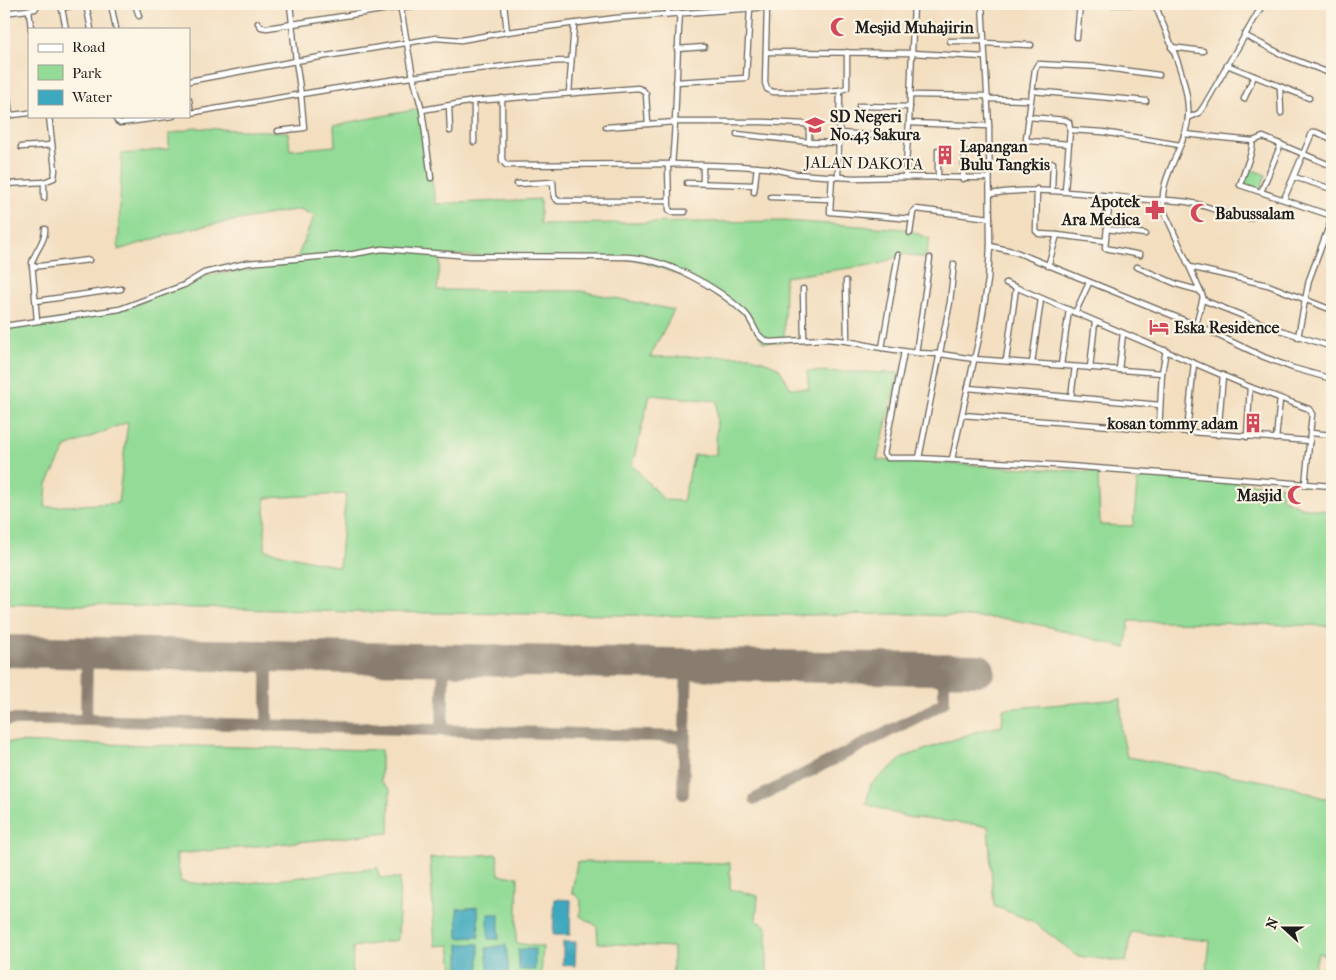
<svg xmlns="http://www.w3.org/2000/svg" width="1336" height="980" font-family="'IM FELL French Canon',serif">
  <rect width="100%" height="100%" fill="#fcf5e5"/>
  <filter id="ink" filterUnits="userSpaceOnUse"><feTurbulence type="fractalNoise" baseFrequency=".02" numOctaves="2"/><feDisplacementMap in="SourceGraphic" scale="10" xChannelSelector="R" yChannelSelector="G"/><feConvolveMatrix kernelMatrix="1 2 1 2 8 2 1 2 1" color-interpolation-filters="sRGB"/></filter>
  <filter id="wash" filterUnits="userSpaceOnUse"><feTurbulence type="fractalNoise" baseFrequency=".0096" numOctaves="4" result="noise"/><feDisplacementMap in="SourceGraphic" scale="20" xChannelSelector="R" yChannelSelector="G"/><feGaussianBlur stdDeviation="1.12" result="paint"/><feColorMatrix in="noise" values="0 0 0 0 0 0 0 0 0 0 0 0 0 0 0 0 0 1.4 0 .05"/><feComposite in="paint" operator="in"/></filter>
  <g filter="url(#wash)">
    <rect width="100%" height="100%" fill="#f3dec0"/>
    <!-- green -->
    <g fill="#93db96" stroke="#587c59" fill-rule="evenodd">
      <path d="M 419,109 L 436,204 L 540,199 L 540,224 L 784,221 L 906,229 L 930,239 L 925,258 L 903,254 L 879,264 L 785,277 L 784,342 L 763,342 L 745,315 L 694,280 L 638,260 L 441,255 L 437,290 L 581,291 L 674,310 L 650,357 L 750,356 L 778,367 L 791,388 L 809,389 L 807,371 L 899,373 L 877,460 L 1098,472 L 1100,525 L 1133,526 L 1138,475 L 1283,486 L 1281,498 L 1301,507 L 1332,512 L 1332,626 L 1129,621 L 1126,648 L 1050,627 L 1009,619 L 905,614 L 708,616 L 351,612 L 4,603 L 4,329 L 128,308 L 198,277 L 295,263 L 314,216 L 300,209 L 188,229 L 118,250 L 122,154 L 169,149 L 169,134 L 195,128 L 288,132 L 290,150 L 335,146 L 334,125 ZM 650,395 L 717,401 L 716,455 L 694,455 L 683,501 L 664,500 L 632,465 ZM 128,422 L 118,503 L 45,507 L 47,484 L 66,447 ZM 346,494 L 339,567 L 265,550 L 265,498 Z"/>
      <polygon points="1248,168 1266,175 1260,190 1242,183"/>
      <polygon points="1121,699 1121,729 1127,757 1286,785 1332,801 1332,956 1318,953 1313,976 1206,976 1210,941 1131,932 1126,962 1078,956 1032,921 994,906 988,826 906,817 866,804 871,784 904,757 978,731 1002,726 1003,709"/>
      <polygon points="4,742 381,750 381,782 390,789 389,833 176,854 181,882 223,886 378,868 379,878 400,878 398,940 353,947 352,976 4,976"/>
      <polygon points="497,854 499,875 518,877 516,943 543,947 541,976 454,976 450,945 435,946 430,858"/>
      <polygon points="577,862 730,863 730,889 758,896 756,920 767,927 767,976 673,976 673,947 598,943 597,926 580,916 581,900 572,892"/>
    </g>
    <!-- water -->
    <g fill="#3ea8be" stroke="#2d626d">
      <polygon points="555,899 571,900 570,935 553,935"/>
      <polygon points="478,907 479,937 458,938 457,909"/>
      <rect x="488" y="914" width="11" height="25"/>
      <polygon points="563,942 576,942 575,966 563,965"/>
      <rect x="459" y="944" width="20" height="30"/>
      <polygon points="506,945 509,972 489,975 486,948"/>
      <polygon points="518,949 535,949 535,970 519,970"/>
    </g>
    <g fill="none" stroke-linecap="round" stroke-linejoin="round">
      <!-- taxiway -->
      <g stroke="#887d6e" stroke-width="12">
        <polyline points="4,720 86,720 684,737"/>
        <polyline points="86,720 87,653"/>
        <polyline points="267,726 267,656"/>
        <polyline points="442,730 444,660"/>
        <polyline points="683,794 687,665"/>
        <polyline points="755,799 933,709 944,702 944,670"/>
      </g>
      <!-- runway -->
      <polyline stroke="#887d6e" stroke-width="32" points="4,651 979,670"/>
    </g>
  </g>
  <g filter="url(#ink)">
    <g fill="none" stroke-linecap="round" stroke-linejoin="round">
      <defs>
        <g id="street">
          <polyline points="61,4 66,29"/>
          <polyline points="86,4 91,29"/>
          <polyline points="111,4 116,29"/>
          <polyline points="135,4 139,16"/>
          <polyline points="400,4 413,77 422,110 431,178"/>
          <polyline points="504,4 507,32"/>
          <polyline points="666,4 668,14"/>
          <polyline points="1098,4 1147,4"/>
          <path d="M 1155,4 C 1167,36 1191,84 1188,118 C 1186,148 1154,183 1165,213 L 1203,297 L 1196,325"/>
          <polyline points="767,6 765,83 767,89 773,92 815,92 840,90 838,177"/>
          <polyline points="62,8 80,4"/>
          <polyline points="29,10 31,29"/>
          <polyline points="4,13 35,9 38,4"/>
          <polyline points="258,23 261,27 267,28 401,7 435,4"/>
          <polyline points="1244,35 1285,56 1332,74"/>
          <polyline points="1077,37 1080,4"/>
          <polyline points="950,41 983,41"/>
          <polyline points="984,43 1031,45"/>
          <polyline points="1171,47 1203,51"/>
          <polyline points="677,49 704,47"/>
          <polyline points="766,52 912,53 984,57"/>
          <polyline points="1227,65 1309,98"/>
          <polyline points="4,70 10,115"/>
          <polyline points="189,81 296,61 290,4"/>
          <polyline points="676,82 746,78 750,8"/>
          <polyline points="1280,87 1281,113"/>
          <polyline points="840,90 847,88 847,52"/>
          <polyline points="1032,91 1146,101"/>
          <polyline points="569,93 574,25"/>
          <polyline points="910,95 986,96"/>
          <polyline points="502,98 502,160 506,165 672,164 739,166 768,168 796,174 854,178 905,177 989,178"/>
          <polyline points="987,99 1030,100"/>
          <polyline points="1244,99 1254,76"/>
          <path d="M 189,100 L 191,113 C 286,97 381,79 477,69 C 508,66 539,61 571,61"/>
          <polyline points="449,106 450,131"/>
          <polyline points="859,106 910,107"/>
          <polyline points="422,110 474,101 638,88 643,90 646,94 648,124"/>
          <polyline points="4,116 29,113"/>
          <polyline points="116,116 117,121 120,123 173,116"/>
          <polyline points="1028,117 1065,120 1069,122 1070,130 1065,191"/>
          <polyline points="1188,118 1199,113 1204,106 1263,4"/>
          <polyline points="909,123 989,126"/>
          <polyline points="606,127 676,122 764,122 805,124 809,127 809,142"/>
          <polyline points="1070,130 1103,132 1180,145"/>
          <polyline points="278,131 304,128 301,95 296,61 436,38 461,40 507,32 616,18 810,4"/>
          <polyline points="840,133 908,138"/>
          <polyline points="737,134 809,142 840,143"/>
          <polyline points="1184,134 1253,141 1263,137 1332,166"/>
          <polyline points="1253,141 1251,153 1240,185 1332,216"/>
          <polyline points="474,142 474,101"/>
          <polyline points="1069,144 1029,141 1026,139 1035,69 1038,64 1099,67 1159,75"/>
          <polyline points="21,147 52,145"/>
          <polyline points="938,150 938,178"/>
          <path d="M 672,164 C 677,114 676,64 680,13"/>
          <polyline points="668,165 669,210 672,212 685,212"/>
          <polyline points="832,176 830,212 912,219"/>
          <polyline points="905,177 909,123 914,4"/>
          <polyline points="1294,177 1332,189"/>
          <polyline points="963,179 965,151"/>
          <polyline points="44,182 44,198"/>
          <polyline points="687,183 755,185"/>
          <polyline points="703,183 703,166"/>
          <polyline points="4,184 44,182 54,178 55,170 49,116"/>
          <polyline points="517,184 553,182 554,197 558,201 668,201"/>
          <polyline points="1037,189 1036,231 1039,234 1057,235"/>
          <polyline points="1052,190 1053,163"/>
          <polyline points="754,192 757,167"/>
          <polyline points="1261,192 1281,144"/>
          <path d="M 990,194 C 1040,186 1088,194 1138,199 C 1156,201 1174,199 1192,203 C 1212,206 1230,219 1250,218"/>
          <polyline points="1110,196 1105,248 1140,255"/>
          <polyline points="771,197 830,199"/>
          <polyline points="1284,199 1312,133 1316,132 1332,139"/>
          <polyline points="1107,229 1145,234"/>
          <polyline points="910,233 913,212 916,209 990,218"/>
          <polyline points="990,246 1016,252 1196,325 1264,357 1293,368 1332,379"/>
          <polyline points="954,264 950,302 919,458 1055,465 1332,486"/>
          <polyline points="1048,266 1057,235 1105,241"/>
          <polyline points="32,267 89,260"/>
          <polyline points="1137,267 1179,285 1201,291"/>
          <polyline points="1190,267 1268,285 1332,310"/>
          <polyline points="846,281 847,341"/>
          <polyline points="1006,283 1250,387 1309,409 1312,414 1305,485"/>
          <polyline points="803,289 804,340"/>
          <polyline points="1203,300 1274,328 1332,347"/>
          <polyline points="36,301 121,289"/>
          <polyline points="1075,313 1089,283"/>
          <path d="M 37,320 L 32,263 C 34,252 46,241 45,229"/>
          <path d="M 4,326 L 120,309 L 184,285 L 204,273 L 247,263 L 353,254 L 382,249 L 470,256 L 628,257 C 668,260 715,285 745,313 C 755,323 754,337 769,342 L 826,339 L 847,341 L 876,347 L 916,353 L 940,354 L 974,359 L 1162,373 L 1166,350"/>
          <polyline points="1298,337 1309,280 1332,218"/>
          <polyline points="882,348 898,255"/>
          <polyline points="904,352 884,454 888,458 919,458"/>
          <polyline points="916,353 930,258"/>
          <polyline points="1006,361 1016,288"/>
          <polyline points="1032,363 1041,299"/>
          <polyline points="1061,365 1069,310"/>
          <polyline points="1090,368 1095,322"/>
          <polyline points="1119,370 1123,333"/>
          <polyline points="968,388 1160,405"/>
          <polyline points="1071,397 1075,367"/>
          <polyline points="962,415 1310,441"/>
          <polyline points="1159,430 1162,373"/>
          <polyline points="1187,432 1194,363"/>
          <polyline points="1311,433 1332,435"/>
          <polyline points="1218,435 1223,375"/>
          <polyline points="1247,437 1250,387"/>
          <polyline points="1276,439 1280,399"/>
          <polyline points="952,459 979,338 988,280 990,246 989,126 982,4"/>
        </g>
      </defs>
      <!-- street casing -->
      <use href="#street" stroke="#676055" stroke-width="7"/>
      <!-- street -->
      <use href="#street" stroke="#fff" stroke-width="4.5"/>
    </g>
  </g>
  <!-- icons -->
  <defs>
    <symbol id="mosque-bare" viewBox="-9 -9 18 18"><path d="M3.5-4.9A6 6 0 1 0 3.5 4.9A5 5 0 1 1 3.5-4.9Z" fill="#d1495b" stroke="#fcf5e5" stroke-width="2.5" paint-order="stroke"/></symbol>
    <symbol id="school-bare" viewBox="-9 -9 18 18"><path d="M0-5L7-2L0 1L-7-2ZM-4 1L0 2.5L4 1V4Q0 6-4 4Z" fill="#d1495b" stroke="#fcf5e5" stroke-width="2.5" paint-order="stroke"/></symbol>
    <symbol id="building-bare" viewBox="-9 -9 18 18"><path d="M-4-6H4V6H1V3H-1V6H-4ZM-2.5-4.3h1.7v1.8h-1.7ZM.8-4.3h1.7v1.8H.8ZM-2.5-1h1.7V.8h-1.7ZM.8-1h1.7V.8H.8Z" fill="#d1495b" stroke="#fcf5e5" stroke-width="2.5" paint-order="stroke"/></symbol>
    <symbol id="pharmacy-bare" viewBox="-9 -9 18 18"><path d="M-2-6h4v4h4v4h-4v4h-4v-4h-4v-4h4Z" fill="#d1495b" stroke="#fcf5e5" stroke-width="2.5" paint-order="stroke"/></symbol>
    <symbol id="hotel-bare" viewBox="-9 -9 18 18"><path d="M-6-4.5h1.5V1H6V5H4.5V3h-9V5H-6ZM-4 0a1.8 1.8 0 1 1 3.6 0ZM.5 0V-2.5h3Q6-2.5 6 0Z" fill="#d1495b" stroke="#fcf5e5" stroke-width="2.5" paint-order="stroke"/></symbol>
  </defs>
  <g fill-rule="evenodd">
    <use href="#mosque-bare" x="826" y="13" width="28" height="28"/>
    <use href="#school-bare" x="801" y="111" width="28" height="28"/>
    <use href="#building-bare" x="931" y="141" width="28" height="28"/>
    <use href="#pharmacy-bare" x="1141" y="196" width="28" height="28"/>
    <use href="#mosque-bare" x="1186" y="199" width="28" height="28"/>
    <use href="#hotel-bare" x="1145" y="313" width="28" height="28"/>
    <use href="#building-bare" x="1239" y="409" width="28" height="28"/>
    <use href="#mosque-bare" x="1283" y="481" width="28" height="28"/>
  </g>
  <g text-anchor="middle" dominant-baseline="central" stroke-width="4.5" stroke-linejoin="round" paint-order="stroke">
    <!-- poi labels -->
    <g font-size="16" font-weight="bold" fill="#1c1c1c" stroke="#fcf5e5" text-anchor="start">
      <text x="855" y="27">Mesjid Muhajirin</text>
      <text x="830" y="116">SD Negeri<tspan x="830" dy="18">No.43 Sakura</tspan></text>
      <text x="960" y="146">Lapangan<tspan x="960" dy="18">Bulu Tangkis</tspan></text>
      <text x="1140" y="201" text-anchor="end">Apotek<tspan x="1140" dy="18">Ara Medica</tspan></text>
      <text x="1215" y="213">Babussalam</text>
      <text x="1174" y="327">Eska Residence</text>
      <text x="1238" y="423" text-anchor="end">kosan tommy adam</text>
      <text x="1282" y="495" text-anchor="end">Masjid</text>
    </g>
    <!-- street labels -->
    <g font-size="16" fill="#1c1c1c" stroke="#fcf5e5">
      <text transform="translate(864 163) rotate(1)">JALAN DAKOTA</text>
    </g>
  </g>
  <!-- margin -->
  <rect width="1336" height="980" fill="none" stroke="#fcf5e5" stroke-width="20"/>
  <!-- legend -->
  <rect x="28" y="28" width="162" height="90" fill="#fcf5e5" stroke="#a29e95"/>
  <rect x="38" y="44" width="25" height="8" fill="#ffffff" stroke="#a29e95"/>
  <text x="72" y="52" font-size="15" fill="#1c1c1c">Road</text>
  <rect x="38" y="65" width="25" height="15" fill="#93db96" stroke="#a29e95"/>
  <text x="72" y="78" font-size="15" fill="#1c1c1c">Park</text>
  <rect x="38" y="90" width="25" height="15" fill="#3ea8be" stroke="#a29e95"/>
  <text x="72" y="102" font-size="15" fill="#1c1c1c">Water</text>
  <!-- north arrow -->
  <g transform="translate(1284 928) rotate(291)" stroke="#fcf5e5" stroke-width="4" paint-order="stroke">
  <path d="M0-4L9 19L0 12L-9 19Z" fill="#1c1c1c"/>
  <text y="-8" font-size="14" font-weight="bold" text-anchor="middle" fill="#1c1c1c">N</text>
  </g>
</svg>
